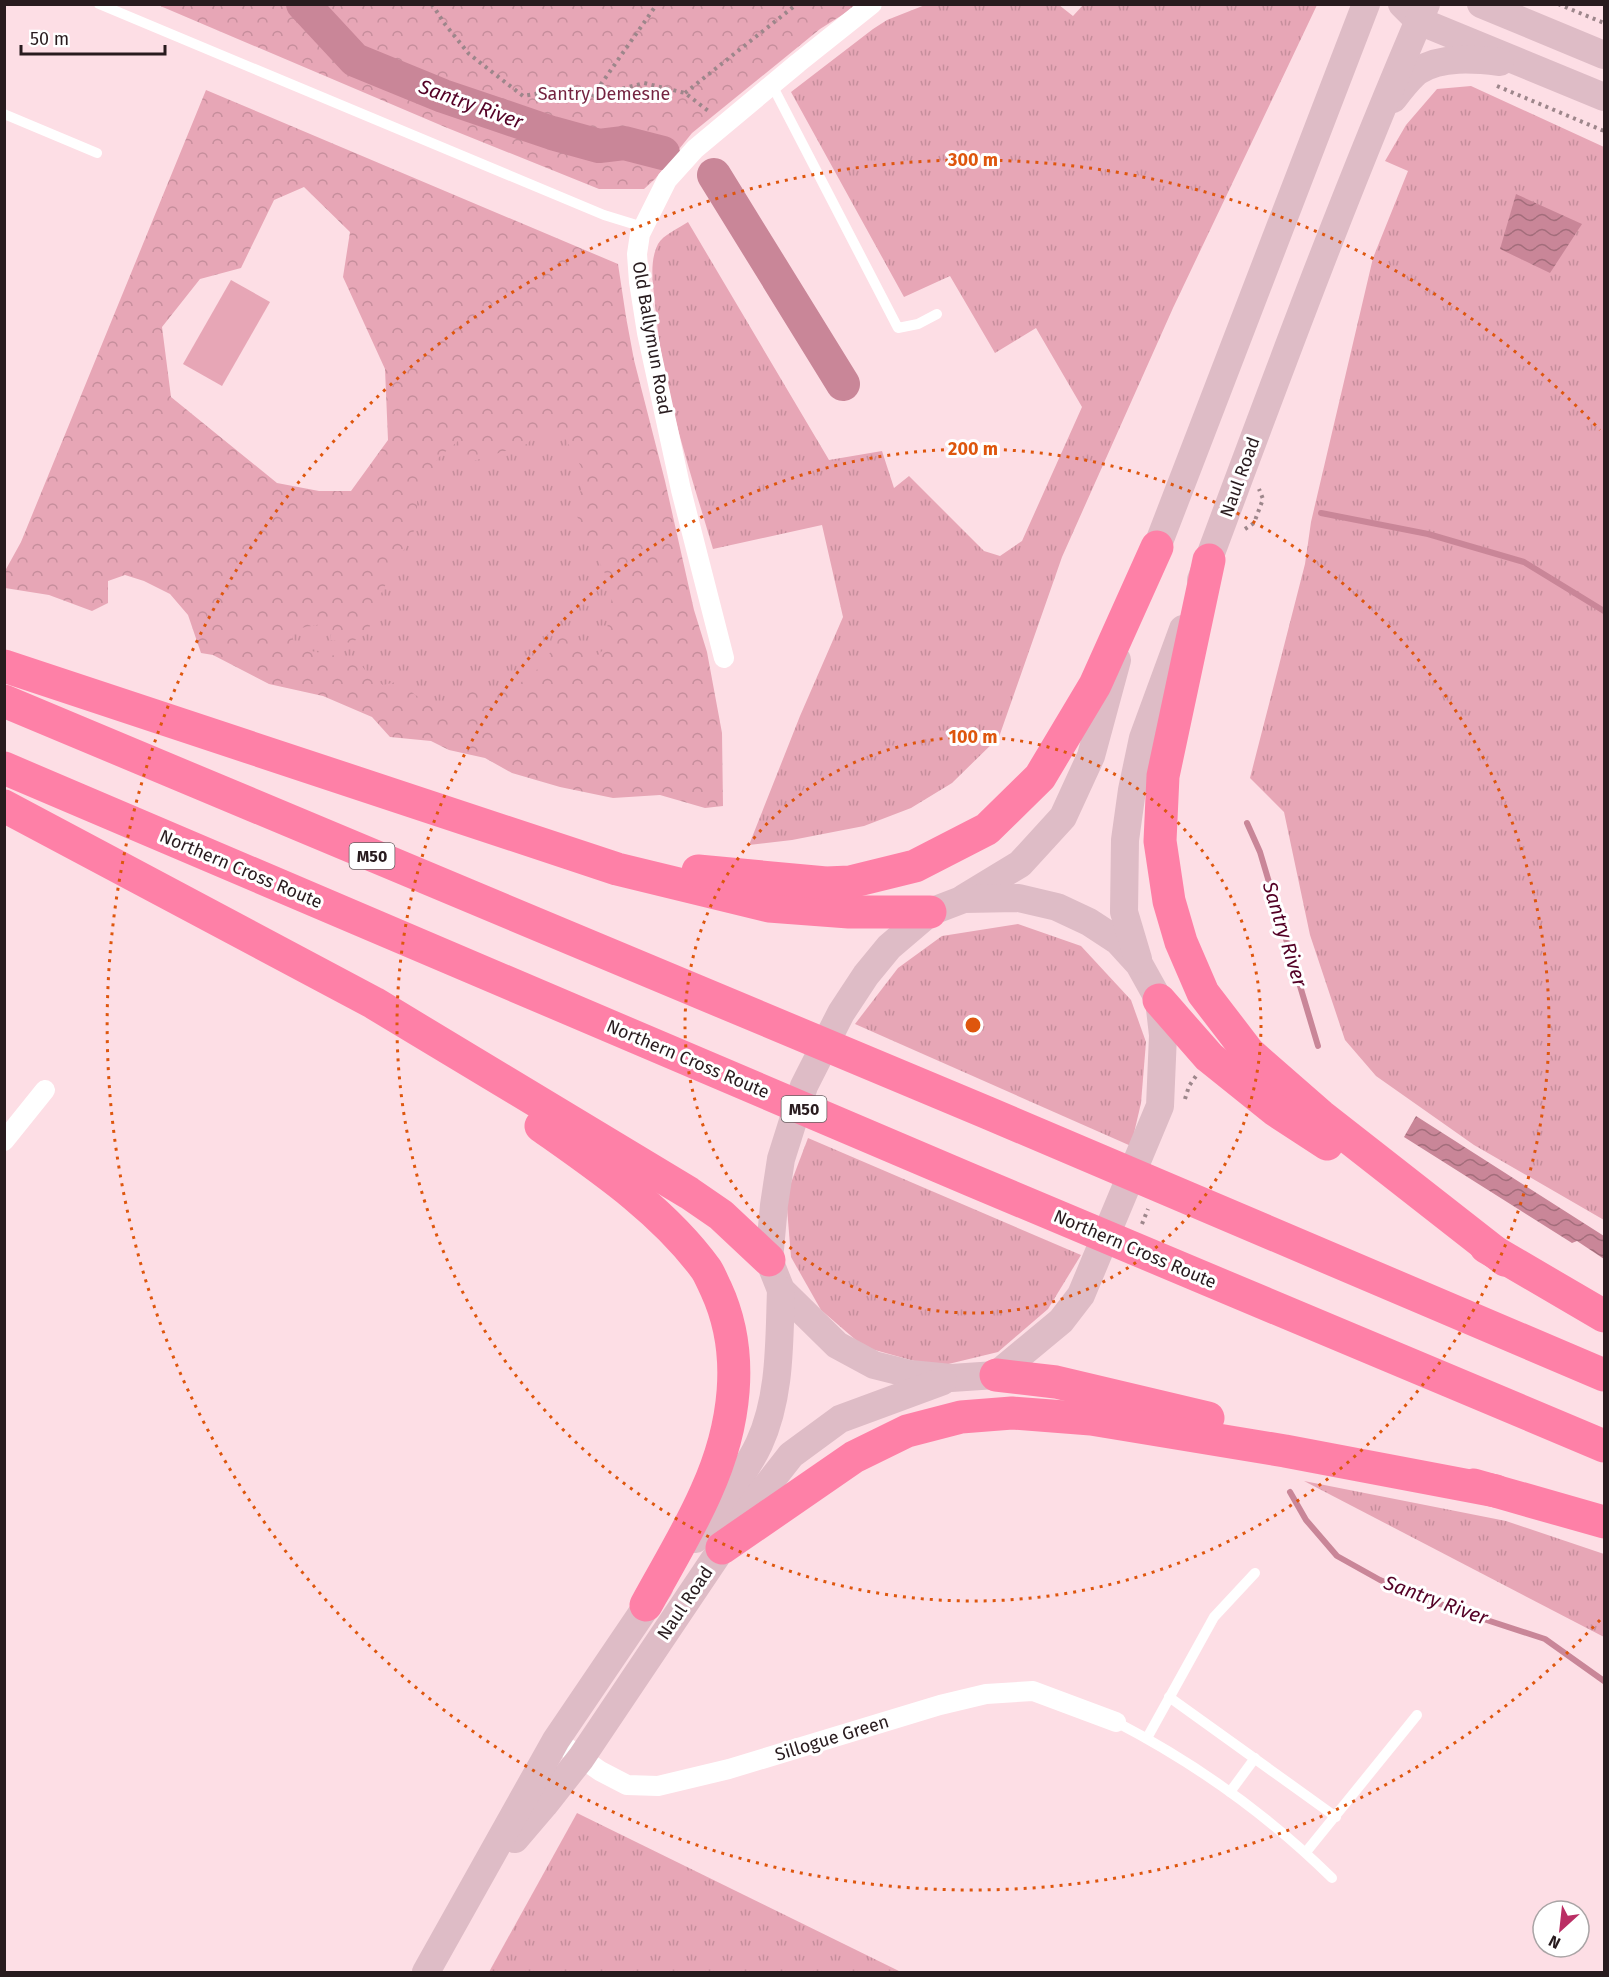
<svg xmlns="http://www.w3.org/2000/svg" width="1609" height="1977" font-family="'Fira Sans',sans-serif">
  <defs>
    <pattern id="grass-tufts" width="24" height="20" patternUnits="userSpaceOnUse" patternTransform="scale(1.5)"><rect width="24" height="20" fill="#e7a6b6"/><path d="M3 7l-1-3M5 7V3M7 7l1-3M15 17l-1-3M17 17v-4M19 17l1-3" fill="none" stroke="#c68e9c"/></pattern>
    <pattern id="forest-crowns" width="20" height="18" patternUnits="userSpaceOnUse" patternTransform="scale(1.5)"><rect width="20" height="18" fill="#e7a6b6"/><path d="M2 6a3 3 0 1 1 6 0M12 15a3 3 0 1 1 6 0" fill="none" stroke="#c68e9c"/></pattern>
    <pattern id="water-waves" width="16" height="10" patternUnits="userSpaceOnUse" patternTransform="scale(1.5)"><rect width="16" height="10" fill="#c98698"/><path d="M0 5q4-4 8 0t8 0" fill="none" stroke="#a36d7b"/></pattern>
  </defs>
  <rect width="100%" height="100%" fill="#fddee5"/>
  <!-- grass -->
  <g fill="url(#grass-tufts)">
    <path d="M 925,5 L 1059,5 L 1073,16 L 1083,5 L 1317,5 L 1173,308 L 1062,557 L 999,737 L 952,783 L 911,808 L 864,826 L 792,840 L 749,845 L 800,716 L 843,617 L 822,525 L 713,549 C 689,467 662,389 655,303 C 653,284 649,262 658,244 C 663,235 679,228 688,222 L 829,460 L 882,451 L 894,488 L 909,476 L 984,551 L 1000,556 L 1022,541 L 1082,407 L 1036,328 L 995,353 L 950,276 L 904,297 L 791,92 L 873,29 L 887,20 Z"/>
    <polygon points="1471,86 1604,147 1604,1220 1474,1145 1376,1076 1345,1040 1310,935 1284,812 1250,778 1305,564 1311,522 1373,258 1408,171 1385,161 1406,125 1437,89"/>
    <polygon points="583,417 644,614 609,653 450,731 284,658 276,637 416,480 454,428"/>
    <polygon points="1018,924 1081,946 1131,1000 1146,1042 1141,1103 1131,1146 855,1024 898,968 942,936"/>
    <polygon points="808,1138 1081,1255 1048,1309 998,1352 936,1367 864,1347 821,1310 791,1257 786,1196"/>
    <polygon points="1304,1481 1506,1521 1604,1554 1604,1637"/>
    <polygon points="577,1813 901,1972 489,1972"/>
  </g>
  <!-- forest -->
  <g fill="url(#forest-crowns)" fill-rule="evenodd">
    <polygon points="158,5 858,5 820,29 692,133 655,179 644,189 599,189 445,127"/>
    <path d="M 206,90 L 618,264 L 626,317 L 634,360 L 665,481 L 694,610 L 707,652 L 722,733 L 723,806 L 705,808 L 660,795 L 613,798 L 560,787 L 512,773 L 485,758 L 449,750 L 431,741 L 390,737 L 372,717 L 323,696 L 269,684 L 213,655 L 201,653 L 188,615 L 170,594 L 144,581 L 125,575 L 108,581 L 108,603 L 92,611 L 49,595 L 5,588 L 5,571 L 21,542 ZM 304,187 L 350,232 L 343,277 L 385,369 L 388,440 L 351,491 L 319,491 L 277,483 L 171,397 L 162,327 L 200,279 L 241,268 L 274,200 ZM 537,433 L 565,438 L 585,474 L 575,512 L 613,590 L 604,649 L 598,655 L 584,646 L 570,629 L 562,632 L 541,668 L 529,673 L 514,691 L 487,692 L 475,683 L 461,704 C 453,704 443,707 435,705 C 421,702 409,688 396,682 L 383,685 L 369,675 L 357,660 L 296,648 L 290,630 L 317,625 L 335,615 L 330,640 L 352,643 L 369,629 L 376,603 L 417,525 L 417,501 L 438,458 L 458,441 L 464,464 L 527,444 Z"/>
  </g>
  <!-- garden -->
  <polygon fill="#e7a6b6" points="231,280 270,302 222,386 183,364"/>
  <!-- water -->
  <g fill="url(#water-waves)">
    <polygon points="1516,194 1582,224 1550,273 1500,249"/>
    <polygon points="1416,1116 1604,1236 1604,1259 1577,1241 1572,1243 1404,1137"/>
  </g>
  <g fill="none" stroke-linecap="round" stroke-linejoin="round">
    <!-- stream -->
    <g stroke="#c98698" stroke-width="6">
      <polyline points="1321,513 1428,534 1524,562 1604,611"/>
      <polyline points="1247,823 1260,852 1318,1046"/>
      <polyline points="1290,1492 1306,1520 1337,1556 1380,1580 1453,1609 1545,1639 1604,1681"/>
    </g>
    <!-- river -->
    <g stroke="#c98698" stroke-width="34">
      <polyline points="303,4 355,60 443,96 552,133 599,146 624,143 663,153"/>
      <polyline points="714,175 843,384"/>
    </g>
    <!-- path -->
    <g stroke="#9d868b" stroke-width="4" stroke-dasharray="3 4.5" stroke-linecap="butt">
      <polyline points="432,4 444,23 469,54 523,96 558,90 591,97 644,83 685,93 711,113"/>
      <polyline points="1558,4 1604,23"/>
      <polyline points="1604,4 1604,5"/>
      <polyline points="1497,86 1604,131"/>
      <polyline points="685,93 797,4"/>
      <polyline points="592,97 657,4"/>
      <polyline points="1245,529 1254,523 1263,499 1259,489"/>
      <polyline points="1185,1099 1189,1086 1196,1076"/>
      <polyline points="1142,1224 1148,1209"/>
    </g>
    <!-- lane -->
    <g stroke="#fff" stroke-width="10">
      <polyline points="99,4 604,215 643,227"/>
      <polyline points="772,85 898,328 918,324 937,314"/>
      <polyline points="4,114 97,153"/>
      <polyline points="1169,1697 1336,1817"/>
      <path d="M 1116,1722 C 1195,1763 1269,1816 1332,1878"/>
      <polyline points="1147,1738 1214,1617 1255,1573"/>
      <polyline points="1230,1792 1255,1758"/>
      <polyline points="1306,1852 1417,1715"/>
    </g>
    <!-- street -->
    <g stroke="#fff" stroke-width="20">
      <polyline points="724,658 681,490 647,333 639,282 637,254 640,234 667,180 695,149 798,63 872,4"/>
      <polyline points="4,1141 45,1090"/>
      <polyline points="556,1740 600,1771 627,1785 658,1786 729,1769 940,1705 986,1694 1033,1691 1116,1722"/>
    </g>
    <!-- secondary -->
    <g stroke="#debcc6" stroke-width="28">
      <polyline points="1402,4 1419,21 1604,97"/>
      <polyline points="1481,4 1604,55"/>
      <path d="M 1393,99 C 1400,90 1409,78 1418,71 C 1441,56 1475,59 1500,62"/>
      <polyline points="1149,568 1366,4"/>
      <path d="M 1201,580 C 1273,387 1344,194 1426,4"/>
      <polyline points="964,898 1020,864 1063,817 1091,756 1117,660"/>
      <polygon points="1019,898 1057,907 1089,922 1118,941 1139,964 1159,1000 1163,1035 1160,1106 1081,1295 1061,1321 996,1375 951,1378 910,1374 874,1365 837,1345 781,1290 769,1260 774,1205 781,1159 804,1086 841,1013 866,975 889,947 930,912 964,899"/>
      <polyline points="1138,959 1124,912 1125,840 1132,790 1143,738 1183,629"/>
      <path d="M 695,1539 C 715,1511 745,1474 759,1444 C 781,1396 779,1342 781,1290"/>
      <polyline points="515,1839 544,1805 581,1758 722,1548 758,1497 791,1455 840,1419 943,1381"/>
      <polyline points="426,1972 556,1740 659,1588"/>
    </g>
    <!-- highway -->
    <g stroke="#fe80a7" stroke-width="33">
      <polyline points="1209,560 1163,776 1160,841 1169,901 1181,942 1203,993 1249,1053 1321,1116 1505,1260"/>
      <polyline points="4,666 617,869 769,906 849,912 930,912"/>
      <polyline points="4,701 988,1113 1604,1375"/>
      <polyline points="4,768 971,1180 1604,1446"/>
      <polyline points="4,806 374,1003 689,1193 721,1215 769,1260"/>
      <polyline points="698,871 826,883 850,882 915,866 987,829 1040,777 1095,685 1157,547"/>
      <polyline points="1159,1000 1209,1057 1275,1110 1327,1144"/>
      <path d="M 541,1126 C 599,1167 663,1210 706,1269 C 710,1275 713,1283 716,1289 C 746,1354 735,1428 706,1492 C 689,1531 666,1568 646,1605"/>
      <polyline points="1486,1247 1604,1316"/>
      <polyline points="996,1375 1056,1382 1208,1418"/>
      <polyline points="1474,1485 1604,1522"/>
      <polyline points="722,1548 854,1457 907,1431 961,1417 1012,1413 1091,1419 1285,1451 1496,1491"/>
    </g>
  </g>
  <!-- distance rings -->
  <g fill="none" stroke="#de560d" stroke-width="3" stroke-dasharray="3 6">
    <circle cx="973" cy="1025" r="288"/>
    <circle cx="973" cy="1025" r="576"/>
    <path d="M1600 1620A865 865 0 1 1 1600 430"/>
  </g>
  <g text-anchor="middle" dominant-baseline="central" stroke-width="6" stroke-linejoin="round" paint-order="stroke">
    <!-- shield labels -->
    <g fill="#fff" stroke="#685f62" stroke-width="1.5">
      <rect x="349.5" y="843" width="45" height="26" rx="4.5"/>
      <rect x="781.5" y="1096" width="45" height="26" rx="4.5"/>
    </g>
    <g font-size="16" font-weight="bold" fill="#281b1e">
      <text x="372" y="856">M50</text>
      <text x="804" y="1109">M50</text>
    </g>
    <!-- park labels -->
    <g font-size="18" fill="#752441" stroke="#fff">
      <text x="604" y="94">Santry Demesne</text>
    </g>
    <!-- street labels -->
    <g font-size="18" fill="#281b1e" stroke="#fff">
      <text transform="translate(652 338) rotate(80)">Old Ballymun Road</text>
      <text transform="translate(1240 477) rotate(-70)">Naul Road</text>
      <text transform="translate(241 869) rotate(23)">Northern Cross Route</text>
      <text transform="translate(688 1059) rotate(23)">Northern Cross Route</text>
      <text transform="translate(1135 1249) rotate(23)">Northern Cross Route</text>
      <text transform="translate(685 1603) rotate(-56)">Naul Road</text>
      <text transform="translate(832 1738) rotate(-17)">Sillogue Green</text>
    </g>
    <!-- water labels -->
    <g font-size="20" font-style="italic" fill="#530025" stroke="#fff">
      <text transform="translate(471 104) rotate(20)">Santry River</text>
      <text transform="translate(1285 934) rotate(73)">Santry River</text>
      <text transform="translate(1436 1600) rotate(20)">Santry River</text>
    </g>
  </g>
  <circle cx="973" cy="1025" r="9" fill="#de560d" stroke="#fff" stroke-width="3"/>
  <g font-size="18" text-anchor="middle" font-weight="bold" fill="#de560d" stroke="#fff" stroke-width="6" stroke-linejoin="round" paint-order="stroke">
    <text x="973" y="166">300 m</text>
    <text x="973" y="455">200 m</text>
    <text x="973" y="743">100 m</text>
  </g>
  <!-- border -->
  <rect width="1609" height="1977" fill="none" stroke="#281b1e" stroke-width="12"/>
  <!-- north arrow -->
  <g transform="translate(1561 1929) rotate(207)"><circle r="28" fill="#ffffff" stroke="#a9a4a5" stroke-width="1.5"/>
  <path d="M0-4.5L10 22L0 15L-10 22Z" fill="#ba2e64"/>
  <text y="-9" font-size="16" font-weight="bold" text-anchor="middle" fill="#281b1e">N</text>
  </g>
  <!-- scale -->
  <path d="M21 45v9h144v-9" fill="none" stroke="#281b1e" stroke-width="3"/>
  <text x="30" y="45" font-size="18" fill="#281b1e" stroke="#ffffff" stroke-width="4.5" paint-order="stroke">50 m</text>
</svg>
